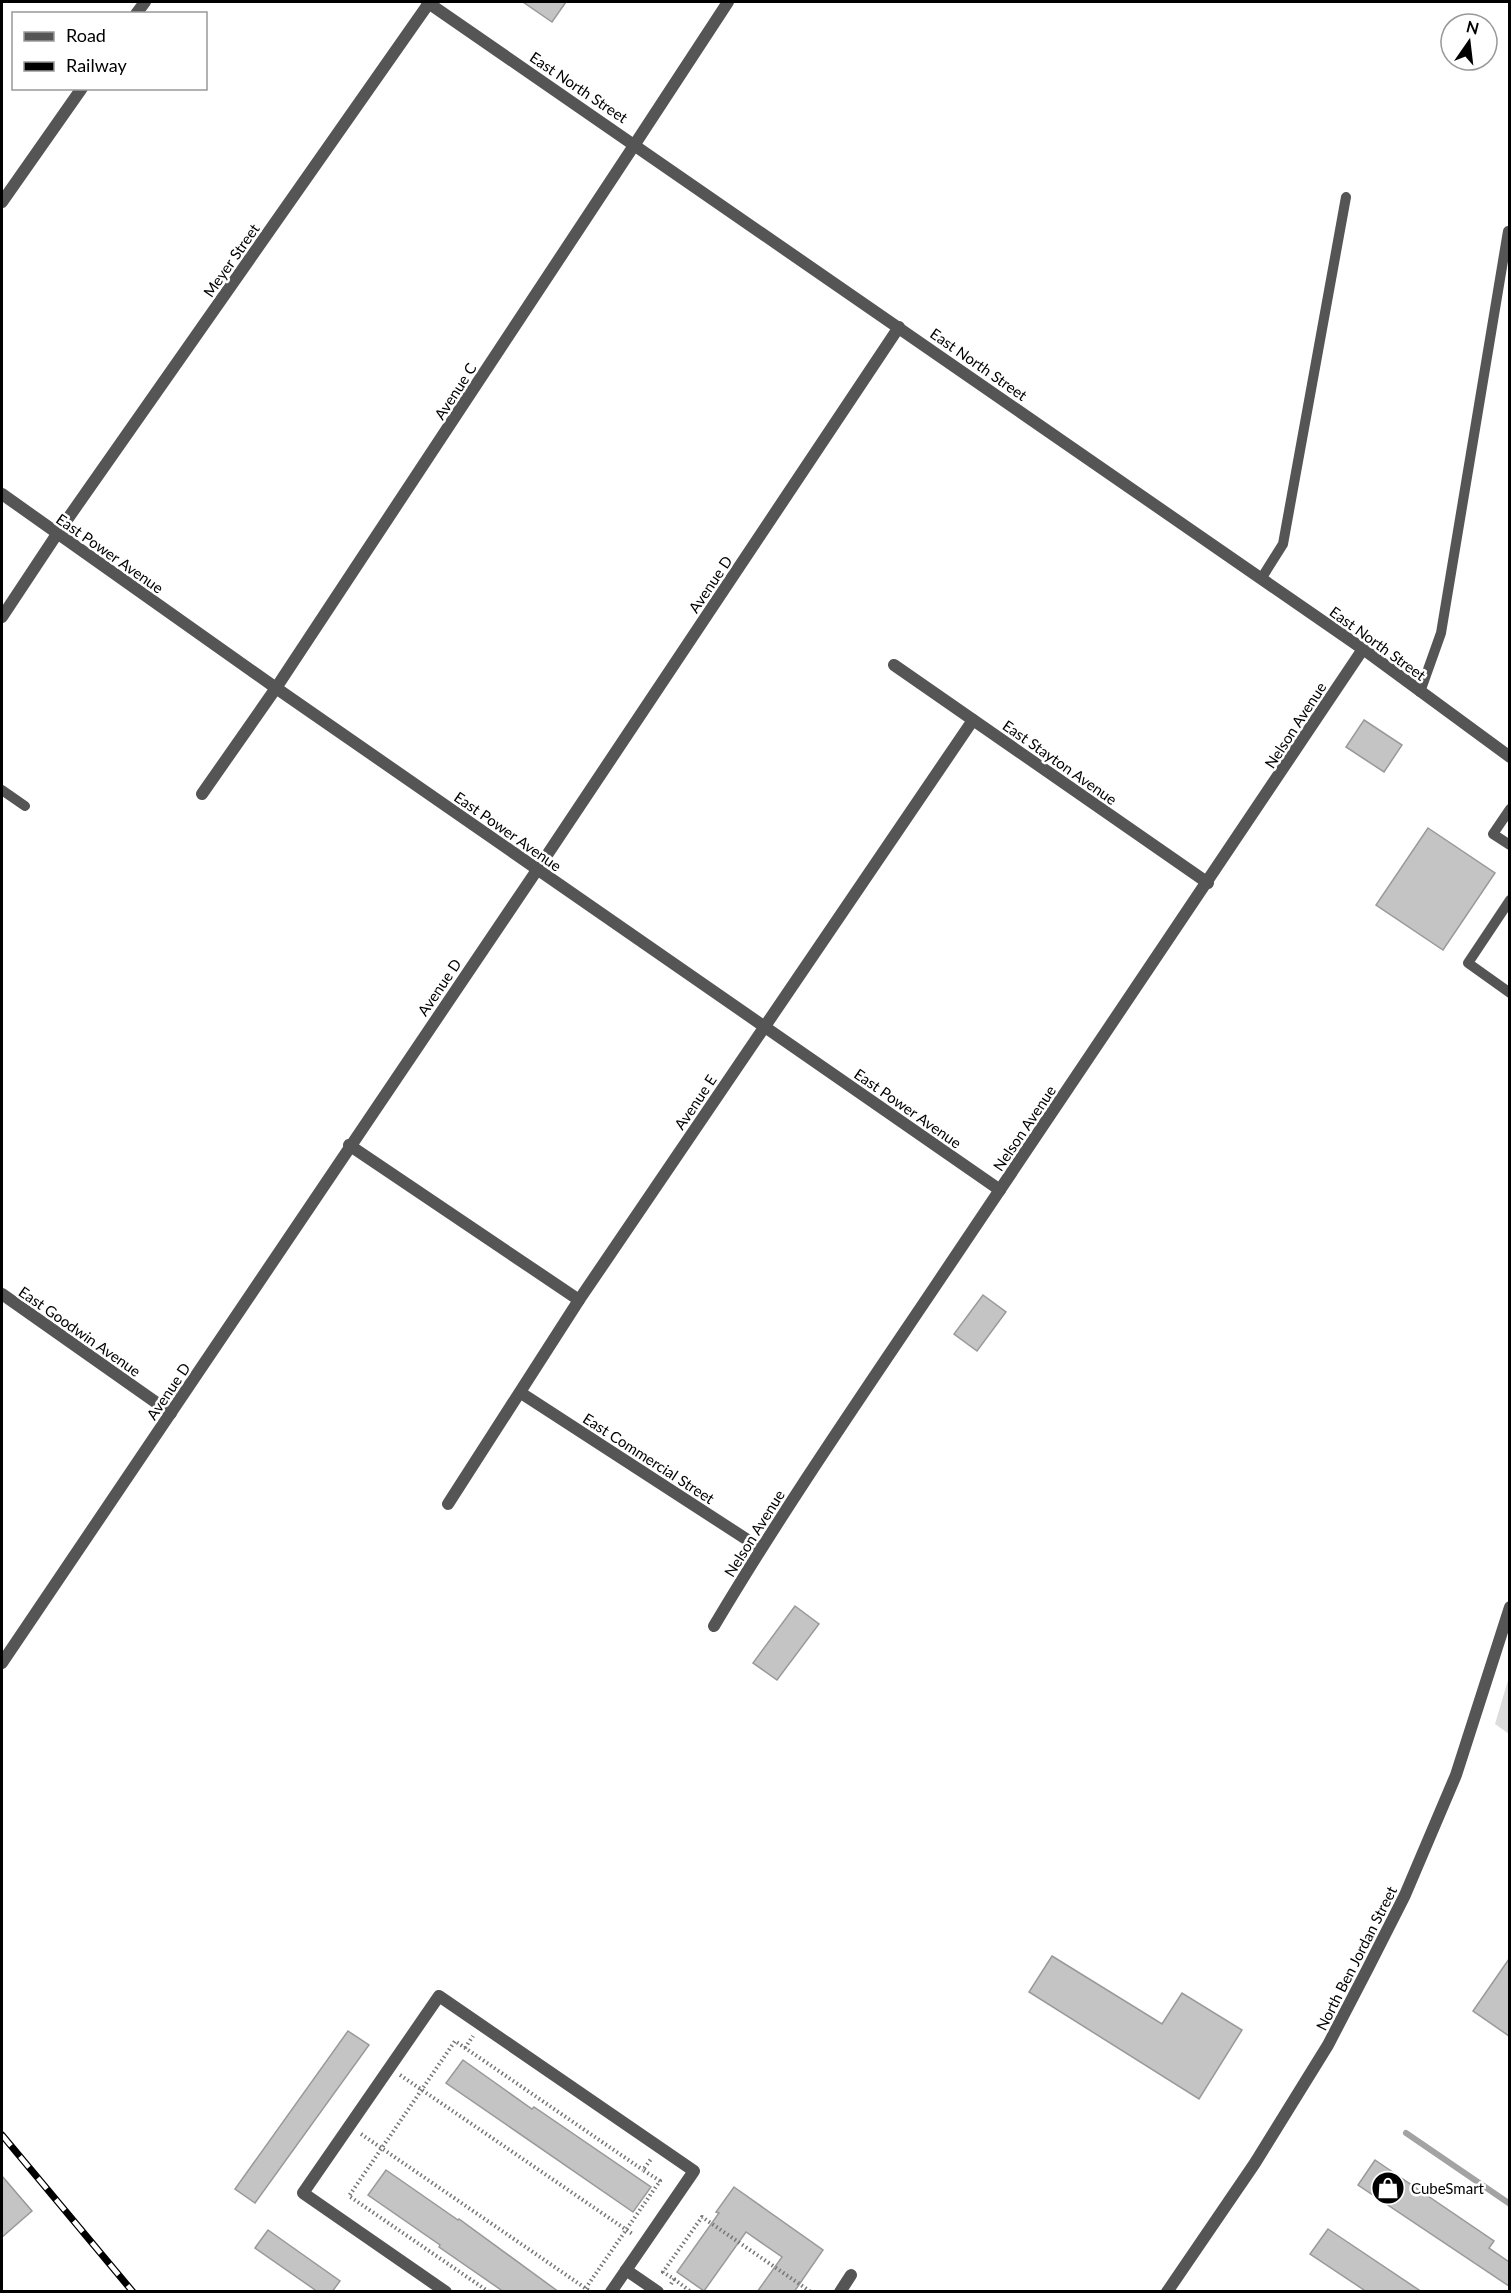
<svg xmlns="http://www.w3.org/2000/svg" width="1511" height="2293" font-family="Lato,sans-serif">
  <rect width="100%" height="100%" fill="#fff"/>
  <!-- garden -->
  <polygon fill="#dcdcdc" points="1509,1677 1509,1734 1495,1724"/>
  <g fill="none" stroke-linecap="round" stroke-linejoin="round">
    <!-- stream -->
    <polyline stroke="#a3a3a3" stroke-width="6" points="1406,2133 1510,2204"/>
  </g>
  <!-- building -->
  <g fill="#c4c4c4" stroke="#999" stroke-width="1.5">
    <polygon points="523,2 566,2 552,22"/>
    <polygon points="1364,720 1402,745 1384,772 1346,747"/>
    <polygon points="1428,828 1495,873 1443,950 1376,905"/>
    <polygon points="983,1295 1006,1312 977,1351 954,1334"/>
    <polygon points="795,1606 819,1624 777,1680 753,1663"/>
    <polygon points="1052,1956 1162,2024 1182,1993 1242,2030 1199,2099 1029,1992"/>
    <polygon points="1509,1959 1509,2036 1473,2011"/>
    <polygon points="348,2031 369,2045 255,2203 235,2189"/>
    <polygon points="463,2060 532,2109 534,2107 651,2187 633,2212 446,2083"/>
    <polygon points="1375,2160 1494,2241 1489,2248 1509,2262 1509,2286 1358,2185"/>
    <polygon points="386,2170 458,2220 459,2219 559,2292 504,2292 439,2247 440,2245 368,2195"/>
    <polygon points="2,2176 32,2211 2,2237"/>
    <polygon points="734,2187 823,2250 794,2292 757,2292 782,2257 746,2232 704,2291 677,2272 719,2213 716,2212"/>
    <polygon points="1328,2229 1422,2292 1367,2292 1310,2254"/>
    <polygon points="268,2230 340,2281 332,2292 318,2292 255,2248"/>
  </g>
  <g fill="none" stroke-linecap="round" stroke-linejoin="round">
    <!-- path -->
    <g stroke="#777" stroke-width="4" stroke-dasharray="1.5 3" stroke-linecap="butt">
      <polyline points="465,2048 473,2036"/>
      <polyline points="400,2075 634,2235"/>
      <polyline points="361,2134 591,2292"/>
      <polyline points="674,2279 691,2292"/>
      <polyline points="671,2284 674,2279 663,2272 702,2217 811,2292"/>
      <polyline points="489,2292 349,2196 455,2041 643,2170"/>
      <polyline points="583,2292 660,2181 643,2170 651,2159"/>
    </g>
    <!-- service -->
    <g stroke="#555" stroke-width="10">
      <polyline points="1261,579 1283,544 1346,197"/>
      <polyline points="1420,692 1441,633 1508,231"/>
      <polyline points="2,790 25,806"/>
      <polyline points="1510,809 1493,834 1510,845"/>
      <polyline points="1510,900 1468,963 1510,993"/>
    </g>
    <!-- minor -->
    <g stroke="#555" stroke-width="12">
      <polyline points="136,14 145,2"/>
      <polyline points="2,202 82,88"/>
      <polyline points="2,494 276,688 1000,1190"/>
      <polyline points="2,617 57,534 429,3"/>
      <polyline points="894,665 1208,883"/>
      <polyline points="202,794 276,688 635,144"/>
      <polyline points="349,1145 579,1300"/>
      <polyline points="2,1294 171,1413"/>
      <polyline points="521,1393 760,1548"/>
      <polyline points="448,1504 579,1300 973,720"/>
      <path d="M 714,1626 C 783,1510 860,1398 936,1285 C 1078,1073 1222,862 1363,649"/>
      <polyline points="2,1663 537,870 899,327"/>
      <polyline points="626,2270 658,2292"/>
      <polyline points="446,2292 303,2193 439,1996 694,2171 611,2292"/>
      <polyline points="840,2292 851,2275"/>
    </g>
    <!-- tertiary -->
    <g stroke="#555" stroke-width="12">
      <polyline points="427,2 1363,649 1510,757"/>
      <polyline points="635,144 728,2"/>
      <polyline points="1167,2292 1255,2163 1328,2045 1368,1968 1405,1895 1456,1775 1510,1607"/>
    </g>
    <defs>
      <polyline id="rail" points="2,2135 133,2292"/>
    </defs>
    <!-- rail casing -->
    <use href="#rail" stroke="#000" stroke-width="7"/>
    <!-- rail -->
    <use href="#rail" stroke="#fff" stroke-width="4.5" stroke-dasharray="14" stroke-linecap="butt"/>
  </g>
  <!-- icons -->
  <defs>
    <symbol id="shop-disc" viewBox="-11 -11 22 22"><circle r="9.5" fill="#000" stroke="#fff"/><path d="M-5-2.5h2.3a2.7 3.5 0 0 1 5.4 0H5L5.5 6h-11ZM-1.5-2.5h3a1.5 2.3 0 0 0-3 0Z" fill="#fff"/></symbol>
  </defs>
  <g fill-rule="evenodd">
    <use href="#shop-disc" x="1369" y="2169" width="38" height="38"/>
  </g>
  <g text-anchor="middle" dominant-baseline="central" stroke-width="5" stroke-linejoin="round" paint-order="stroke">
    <!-- street labels -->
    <g font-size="15" fill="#000" stroke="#fff">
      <text transform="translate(579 87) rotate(34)">East North Street</text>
      <text transform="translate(231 260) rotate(-55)">Meyer Street</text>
      <text transform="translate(979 364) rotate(35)">East North Street</text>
      <text transform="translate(455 391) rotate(-57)">Avenue C</text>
      <text transform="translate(110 553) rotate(35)">East Power Avenue</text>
      <text transform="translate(710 584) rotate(-56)">Avenue D</text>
      <text transform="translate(1378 643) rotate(36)">East North Street</text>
      <text transform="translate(1295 725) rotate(-57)">Nelson Avenue</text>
      <text transform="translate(1060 762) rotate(35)">East Stayton Avenue</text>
      <text transform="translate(508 831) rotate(35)">East Power Avenue</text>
      <text transform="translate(439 987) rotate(-56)">Avenue D</text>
      <text transform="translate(695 1102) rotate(-56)">Avenue E</text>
      <text transform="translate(908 1108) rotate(35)">East Power Avenue</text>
      <text transform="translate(1024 1128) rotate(-56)">Nelson Avenue</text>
      <text transform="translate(80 1331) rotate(35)">East Goodwin Avenue</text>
      <text transform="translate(168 1391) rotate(-56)">Avenue D</text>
      <text transform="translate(649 1458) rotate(33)">East Commercial Street</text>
      <text transform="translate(754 1533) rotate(-58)">Nelson Avenue</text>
      <text transform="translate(1356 1958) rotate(-63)">North Ben Jordan Street</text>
    </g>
    <!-- poi labels -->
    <g font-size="15" fill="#000" stroke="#fff" text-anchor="start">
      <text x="1411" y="2188">CubeSmart</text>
    </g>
  </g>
  <!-- border -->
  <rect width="1511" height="2293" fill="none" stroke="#000000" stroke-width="6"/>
  <!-- legend -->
  <rect x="12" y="12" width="195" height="78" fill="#ffffff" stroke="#999999" stroke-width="1.5"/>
  <rect x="24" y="32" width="30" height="9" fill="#555555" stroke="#999999" stroke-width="1.5"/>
  <text x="66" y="42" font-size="18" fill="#000000">Road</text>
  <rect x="24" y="62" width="30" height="9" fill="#000000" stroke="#999999" stroke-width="1.5"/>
  <text x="66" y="72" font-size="18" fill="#000000">Railway</text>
  <!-- north arrow -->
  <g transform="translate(1469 42) rotate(14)"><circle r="28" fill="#ffffff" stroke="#999999" stroke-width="1.5"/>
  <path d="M0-4.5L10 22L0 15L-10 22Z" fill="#000000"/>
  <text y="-9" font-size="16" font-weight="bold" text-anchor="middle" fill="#000000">N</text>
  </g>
</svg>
